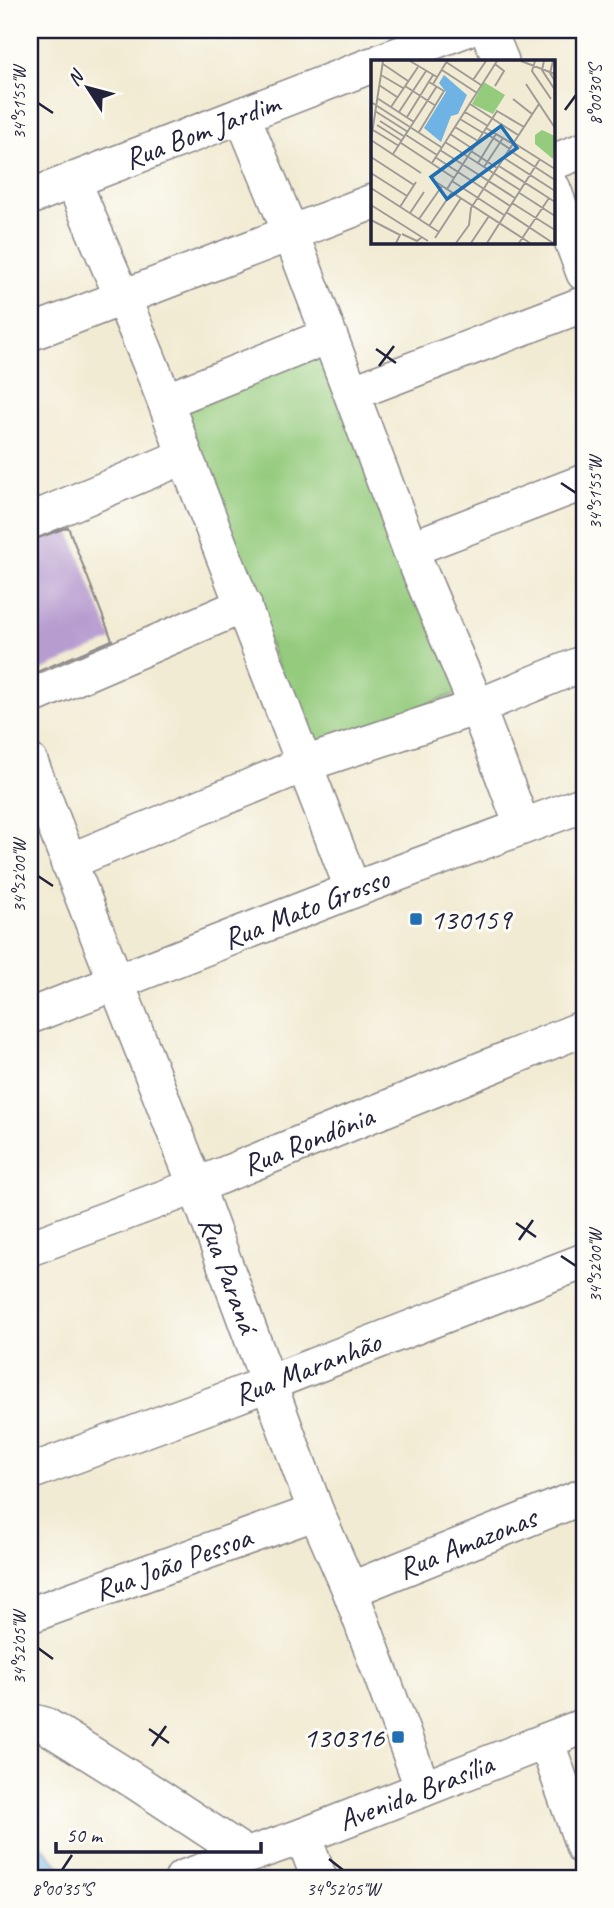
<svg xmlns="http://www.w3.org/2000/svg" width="614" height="1908" font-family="Caveat,sans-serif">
  <rect width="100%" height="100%" fill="#fdfcf7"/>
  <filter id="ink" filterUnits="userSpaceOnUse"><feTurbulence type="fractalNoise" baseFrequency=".0143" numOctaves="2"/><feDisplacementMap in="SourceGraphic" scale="14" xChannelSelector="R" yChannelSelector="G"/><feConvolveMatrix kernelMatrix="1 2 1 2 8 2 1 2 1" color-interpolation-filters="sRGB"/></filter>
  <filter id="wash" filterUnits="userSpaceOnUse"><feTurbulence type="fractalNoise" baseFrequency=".00686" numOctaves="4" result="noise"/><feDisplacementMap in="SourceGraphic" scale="28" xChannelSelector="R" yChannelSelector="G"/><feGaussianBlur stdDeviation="1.57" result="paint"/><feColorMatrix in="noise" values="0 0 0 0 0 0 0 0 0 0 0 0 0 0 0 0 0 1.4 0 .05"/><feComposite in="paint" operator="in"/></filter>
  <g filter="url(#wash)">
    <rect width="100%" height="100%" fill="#f2ebd3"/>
    <!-- green -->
    <polygon fill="#94cb7d" stroke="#5b765c" stroke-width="2" points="332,339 467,690 309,748 177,407"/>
    <!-- water -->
    <polygon fill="#6fb2e4" stroke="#486a90" stroke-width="2" points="30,1838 40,1844 71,1878 30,1878"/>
    <g id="blocks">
      <!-- building -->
      <polygon fill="#b79cd0" points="68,527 112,640 30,675 30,541"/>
    </g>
  </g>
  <g filter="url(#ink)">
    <use href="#blocks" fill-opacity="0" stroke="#8a8687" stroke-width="2"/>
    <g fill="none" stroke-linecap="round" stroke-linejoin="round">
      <defs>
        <g id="minor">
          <polyline points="488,30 501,61"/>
          <polyline points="382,61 464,30"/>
          <polyline points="242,115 291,234 410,549 477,707 522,825"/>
          <polyline points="553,162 584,150"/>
          <path d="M 73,180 C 110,272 153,362 185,456 L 353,890"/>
          <polyline points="553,189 584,273"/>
          <path id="s1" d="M 30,197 L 372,65"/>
          <polyline points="30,333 372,202"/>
          <polyline points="352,393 584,304"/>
          <polyline points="166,401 328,336"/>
          <polyline points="30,521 185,456"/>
          <polyline points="410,549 584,482"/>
          <polyline points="30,697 244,605"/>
          <path id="s2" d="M 30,762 L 196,1186 L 316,1512 L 350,1590 L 423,1789"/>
          <polyline points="68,862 305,764 477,707 584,663"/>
          <path id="s3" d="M 30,1016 L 353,890 L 584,804"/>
          <path id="s4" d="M 30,1248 L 196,1186 L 584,1028"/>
          <path id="s5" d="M 30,1472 L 228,1399 L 584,1261"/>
          <path id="s6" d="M 350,1590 L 584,1496"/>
          <path id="s7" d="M 30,1615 L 316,1512"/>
          <polyline points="30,1721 45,1725 136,1782 245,1854"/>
          <polyline points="546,1741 584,1848"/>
          <polyline points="303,1836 319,1878"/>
          <path id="s8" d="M 183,1878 L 303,1836 L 584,1726"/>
        </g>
      </defs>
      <!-- minor casing -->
      <use href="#minor" stroke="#8a8687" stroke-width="38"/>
      <!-- minor -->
      <use href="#minor" stroke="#fff" stroke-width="35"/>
    </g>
  </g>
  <!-- ticks -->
  <path fill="none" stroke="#22223b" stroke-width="2.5" d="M 38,103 L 53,113M 565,110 L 576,95M 376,349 L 396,363M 379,366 L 394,346M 561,483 L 576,493M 38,876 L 53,886M 516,1223 L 536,1237M 519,1240 L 533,1220M 561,1256 L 576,1266M 38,1648 L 53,1659M 149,1729 L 169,1743M 152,1746 L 166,1726M 329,1859 L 343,1870M 62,1870 L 72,1855"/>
  <!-- markers -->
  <g fill="#1f6fb2" stroke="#fdfcf7" stroke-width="2.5">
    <rect x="409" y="912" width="14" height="14" rx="3.5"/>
    <rect x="391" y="1730" width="14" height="14" rx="3.5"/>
  </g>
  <g text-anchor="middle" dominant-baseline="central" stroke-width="6" stroke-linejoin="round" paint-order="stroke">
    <!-- street labels -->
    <g font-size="30" fill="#22223b" stroke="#fdfcf7">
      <text stroke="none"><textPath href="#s1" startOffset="184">Rua Bom Jardim</textPath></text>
      <text stroke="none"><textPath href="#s3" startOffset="296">Rua Mato Grosso</textPath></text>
      <text stroke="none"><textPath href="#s4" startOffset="298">Rua Rondônia</textPath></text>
      <text stroke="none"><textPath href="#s2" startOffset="550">Rua Paraná</textPath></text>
      <text stroke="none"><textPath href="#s5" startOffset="296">Rua Maranhão</textPath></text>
      <text stroke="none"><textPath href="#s6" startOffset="126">Rua Amazonas</textPath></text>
      <text stroke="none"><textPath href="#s7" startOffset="152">Rua João Pessoa</textPath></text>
      <text stroke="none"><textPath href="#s8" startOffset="248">Avenida Brasília</textPath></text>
    </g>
    <!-- poi labels -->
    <g font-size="30" fill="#22223b" stroke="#fdfcf7" text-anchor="start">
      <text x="430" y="919">130159</text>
      <text x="384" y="1737" text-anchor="end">130316</text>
    </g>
  </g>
  <!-- overview -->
  <g transform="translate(371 60)">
    <rect width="184" height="184" fill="#f2ebd3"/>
    <path d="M 113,22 L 134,35 L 122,54 L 101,44 ZM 171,70 L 184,76 L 182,99 L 164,84 L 164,75 Z" fill="#94cb7d"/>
    <path d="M 73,15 L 96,35 L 87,54 L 80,56 L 70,82 L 53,68 L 75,32 L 68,23 Z" fill="#6fb2e4"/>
    <path fill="none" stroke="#9f9b96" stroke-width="2" d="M 39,1 L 66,17M 150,1 L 184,14M 164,1 L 161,11 L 180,39M 173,1 L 171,10 L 184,30M 182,1 L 179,13 L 184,21M 75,2 L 110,25M 12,4 L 37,21M 124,4 L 133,11 L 124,26M 71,10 L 106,33M 10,15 L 32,28M 102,20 L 115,1M 62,24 L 76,1M 155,24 L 184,68M 8,25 L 26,37M 34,26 L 65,46M 6,38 L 43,62M 142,39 L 161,54M 0,42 L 70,87M 99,44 L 147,75M 20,47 L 47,7M 4,51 L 37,72M 28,52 L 55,11M 94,52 L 117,66M 36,57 L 62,15M 89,59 L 112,73M 9,61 L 34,77M 6,65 L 31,81M 84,67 L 107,81M 115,68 L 142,84M 2,70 L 28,86M 48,72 L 73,31 L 58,22M 113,72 L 139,89M 79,74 L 102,89M 35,75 L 66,95M 0,80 L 12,1M 0,80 L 50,113M 74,82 L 149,130M 30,83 L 83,118M 143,83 L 184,109M 69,90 L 144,138M 138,90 L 184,120M 100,91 L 126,108M 22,94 L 66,26M 0,97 L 43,125M 64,97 L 139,146M 133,98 L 184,131M 61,103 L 126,1M 107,103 L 125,74M 128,106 L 184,142M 113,107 L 132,78M 0,113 L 36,136M 81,121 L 133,155M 65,122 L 159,183M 0,128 L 68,172M 76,129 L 126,51 L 153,67M 147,132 L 184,156M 141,143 L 184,170M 0,145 L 57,181M 29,147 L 45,122M 135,152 L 182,183M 39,153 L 53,132M 48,159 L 71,126M 0,160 L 29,175 L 25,183M 58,166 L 81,132M 31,174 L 46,181 L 51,177M 64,178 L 90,138M 85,183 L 98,165 L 100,148 L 168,44M 100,183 L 118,156M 116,183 L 169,99M 148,183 L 178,138"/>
    <path fill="#1f6fb2" fill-opacity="0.15" stroke="#1f6fb2" stroke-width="3.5" d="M 130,66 L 146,88 L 76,139 L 60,117 Z"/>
    <rect width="184" height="184" fill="none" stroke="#22223b" stroke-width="3.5"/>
  </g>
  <!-- margin -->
  <rect width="614" height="1908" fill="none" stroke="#fdfcf7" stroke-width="77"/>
  <!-- north arrow -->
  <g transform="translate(88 88) rotate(306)" stroke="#fdfcf7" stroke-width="5" paint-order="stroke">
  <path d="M0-5L12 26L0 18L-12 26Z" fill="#22223b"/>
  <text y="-10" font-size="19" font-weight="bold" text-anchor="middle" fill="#22223b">N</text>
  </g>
  <!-- scale -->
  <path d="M56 1842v10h205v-10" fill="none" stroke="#22223b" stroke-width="3.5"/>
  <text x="66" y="1842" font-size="21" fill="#22223b" stroke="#fdfcf7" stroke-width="5" paint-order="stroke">50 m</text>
  <rect x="38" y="38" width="538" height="1832" fill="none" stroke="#22223b" stroke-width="2.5"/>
  <g font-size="18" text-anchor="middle" fill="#22223b">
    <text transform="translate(595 95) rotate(-90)" y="6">8°00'30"S</text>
    <text transform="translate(19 103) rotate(-90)" y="6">34°51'55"W</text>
    <text transform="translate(595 493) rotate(-90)" y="6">34°51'55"W</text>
    <text transform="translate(19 876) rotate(-90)" y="6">34°52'00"W</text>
    <text transform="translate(595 1266) rotate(-90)" y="6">34°52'00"W</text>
    <text transform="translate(19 1648) rotate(-90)" y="6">34°52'05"W</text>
    <text x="62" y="1895">8°00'35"S</text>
    <text x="343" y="1895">34°52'05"W</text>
  </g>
</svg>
